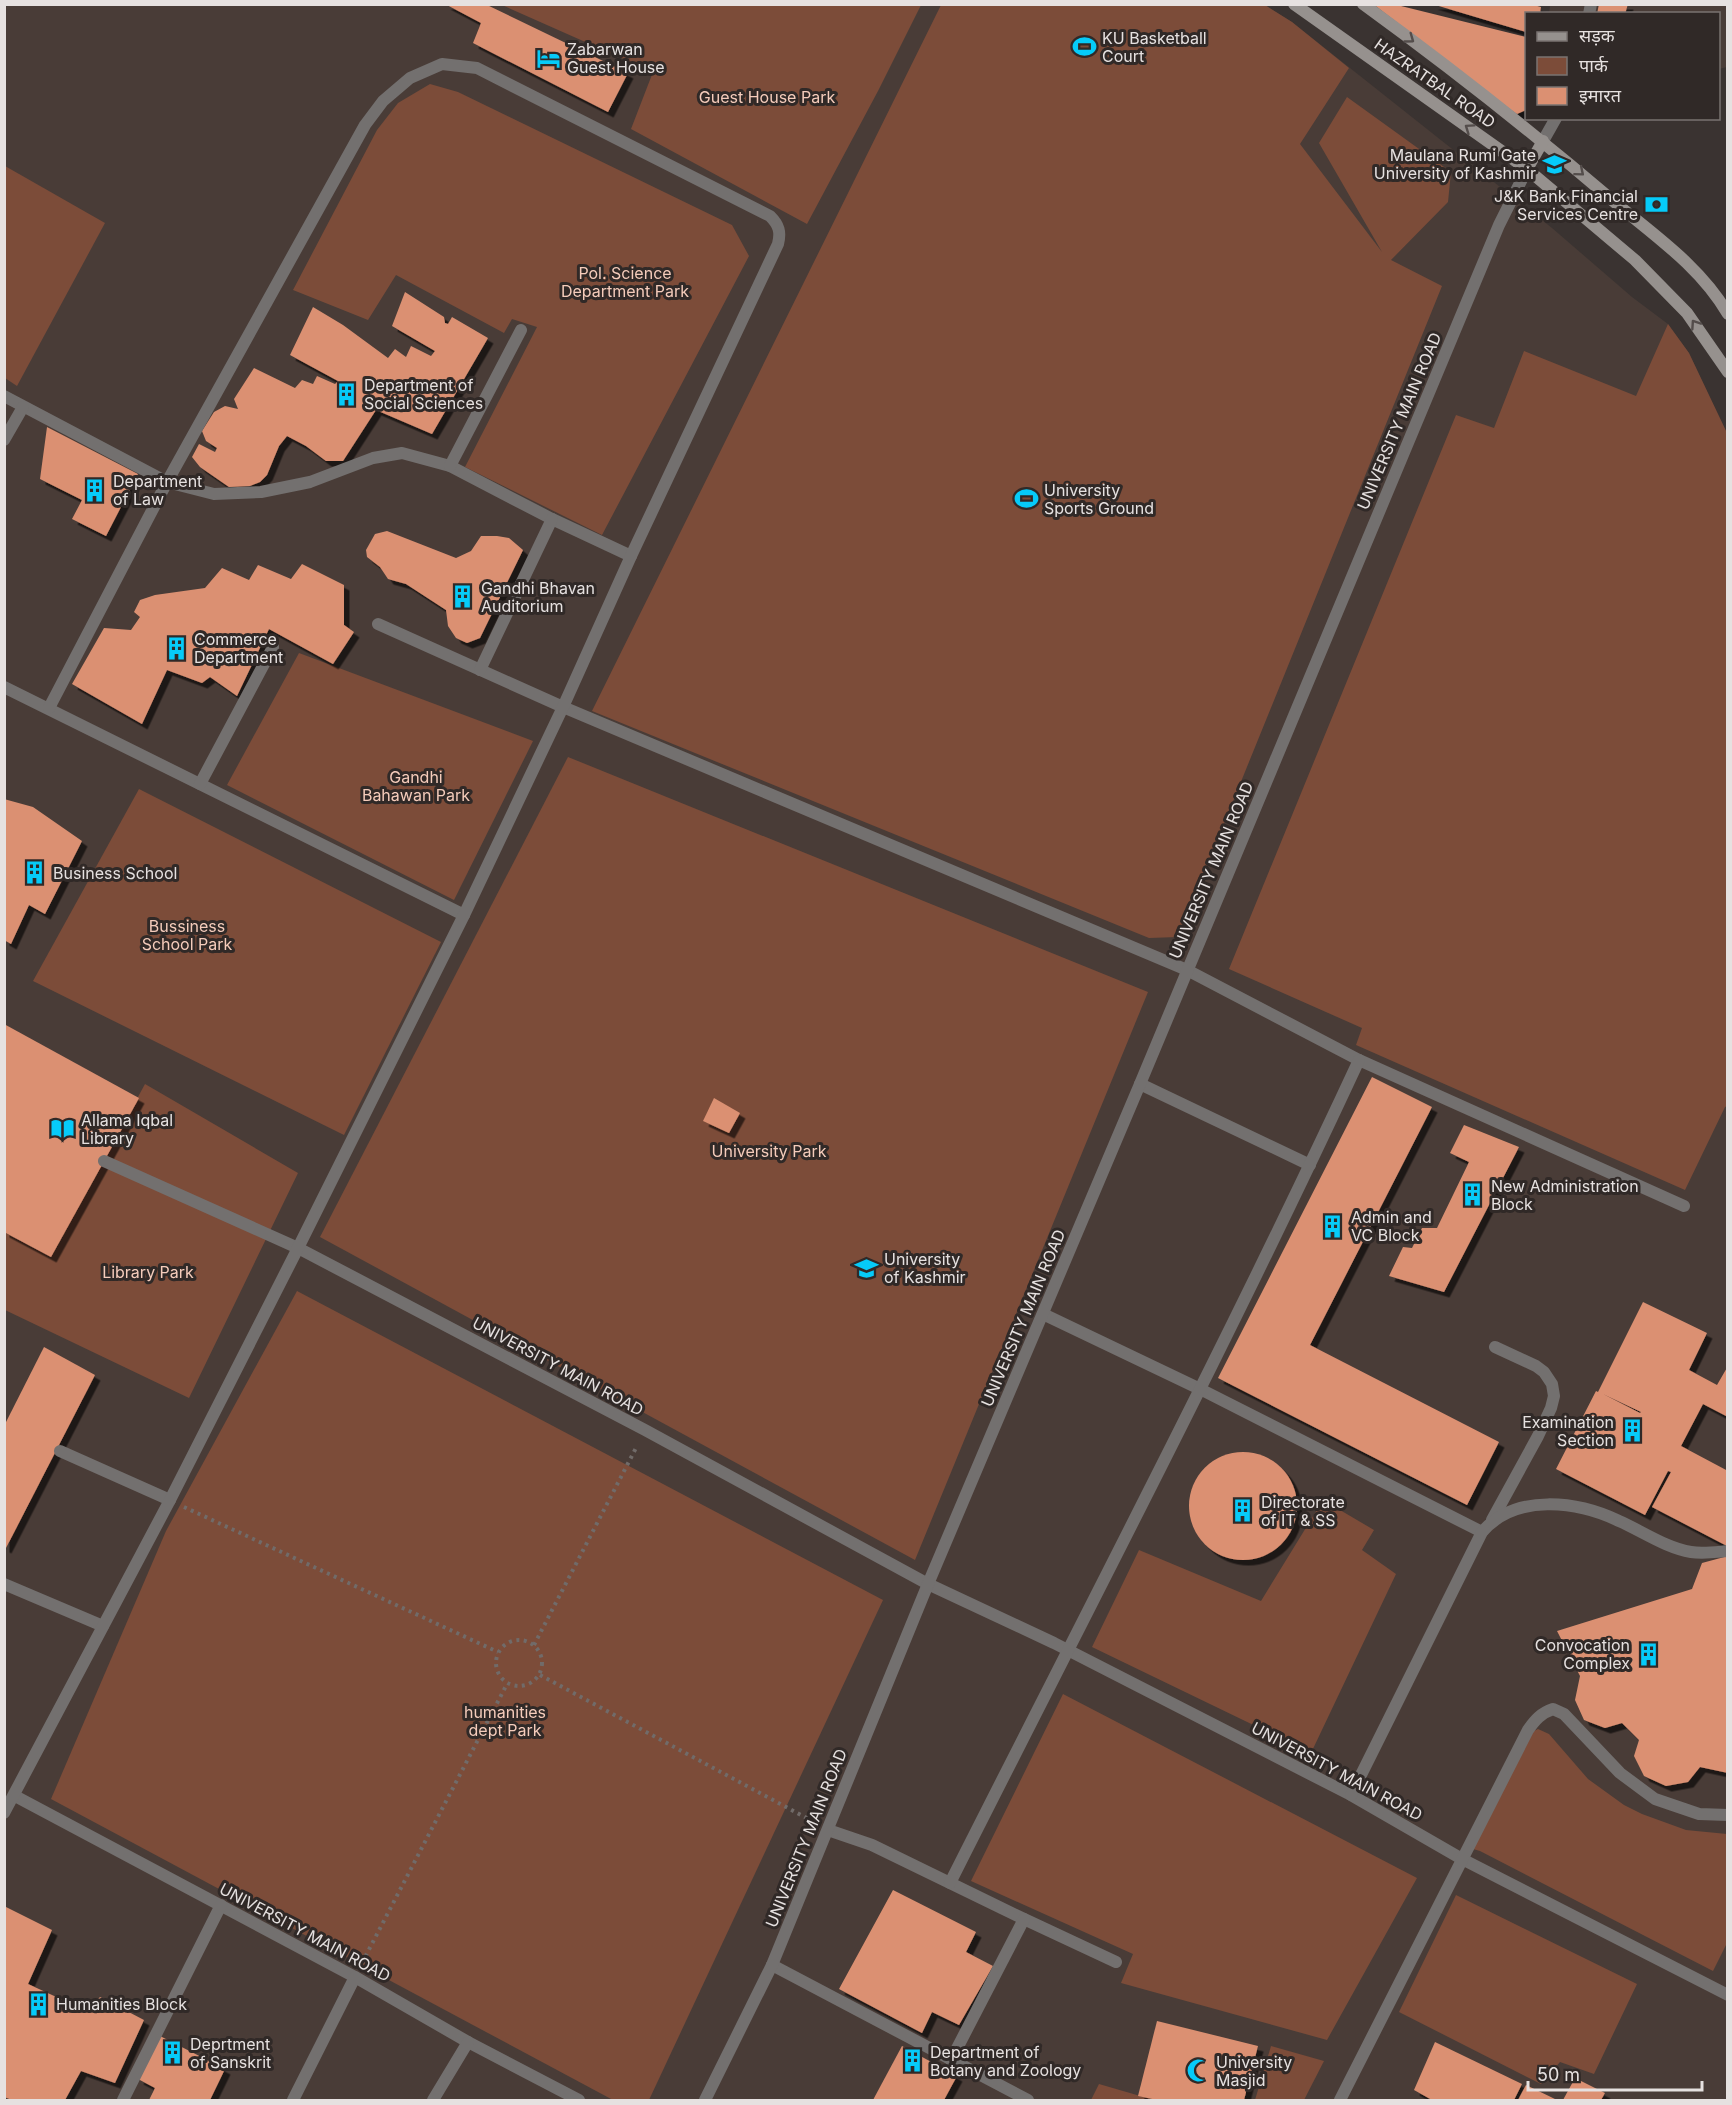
<svg xmlns="http://www.w3.org/2000/svg" width="1732" height="2105" font-family="Inter,'Noto Sans Devanagari',sans-serif">
  <defs>
    <filter id="shadow"><feDropShadow dx="5.5" dy="5.5" stdDeviation="0" flood-color="#0009"/></filter>
  </defs>
  <rect width="100%" height="100%" fill="#3a3331"/>
  <!-- built -->
  <g fill="#493c37">
    <polygon points="5,5 1265,5 1292,22 1552,228 1632,297 1668,324 1689,353 1727,435 1727,2100 5,2100"/>
    <polygon points="1550,5 1727,5 1727,67 1719,69 1718,14 1549,14"/>
  </g>
  <!-- green -->
  <g fill="#7c4c39">
    <polygon points="502,5 921,5 878,91 807,224 631,129 653,72"/>
    <polygon points="941,5 1265,5 1292,22 1349,68 1300,144 1382,252 1319,143 1347,97 1451,172 1448,202 1391,260 1442,286 1178,937 1149,938 592,711"/>
    <polygon points="430,84 458,92 732,225 749,256 602,535 465,467 537,327 512,319 504,333 396,275 368,320 293,290 377,130 398,103"/>
    <polygon points="5,166 105,223 17,386 5,378"/>
    <polygon points="1668,324 1689,353 1728,435 1727,1106 1725,1107 1685,1190 1356,1045 1362,1028 1229,969 1456,415 1494,428 1524,351 1636,396"/>
    <polygon points="299,653 533,741 454,900 227,785"/>
    <polygon points="568,757 1148,992 915,1560 320,1237"/>
    <polygon points="139,789 441,942 344,1135 33,981"/>
    <polygon points="145,1084 298,1173 189,1398 5,1310 4,1232 51,1257"/>
    <polygon points="297,1291 883,1600 649,2100 613,2100 51,1799 166,1531"/>
    <polygon points="1323,1500 1374,1530 1362,1550 1396,1574 1311,1753 1092,1647 1139,1550 1261,1601"/>
    <polygon points="1063,1694 1417,1878 1327,2040 1121,1983 1133,1954 971,1881"/>
    <polygon points="1538,1729 1549,1734 1588,1779 1624,1805 1642,1814 1686,1830 1727,1834 1727,1943 1713,1971 1480,1851 1473,1849 1532,1732"/>
    <polygon points="1456,1895 1637,1984 1594,2074 1560,2062 1541,2084 1399,2012"/>
    <polygon points="1271,2046 1324,2061 1304,2100 1255,2100"/>
    <polygon points="1099,2084 1154,2100 1091,2100"/>
  </g>
  <!-- building -->
  <g fill="#db9072" fill-rule="evenodd" filter="url(#shadow)">
    <polygon points="445,4 485,4 628,73 608,112 473,43 481,23"/>
    <polygon points="1373,4 1393,4 1526,37 1526,110 1517,114 1511,110"/>
    <polygon points="1432,4 1530,4 1541,7 1540,14 1526,14 1526,32"/>
    <polygon points="1599,4 1628,4 1625,14 1597,14"/>
    <polygon points="405,292 444,317 445,323 448,324 452,317 488,338 432,434 376,410 343,461 326,461 306,446 287,436 279,446 267,475 260,482 250,486 229,487 200,467 192,457 199,444 215,452 217,448 206,441 202,431 214,412 225,406 238,409 234,399 254,368 295,388 302,380 313,384 317,376 335,384 338,381 290,355 313,307 343,325 388,358 395,349 406,357 411,346 431,356 435,351 392,326"/>
    <polygon points="47,427 138,474 106,536 72,519 82,500 40,479"/>
    <polygon points="387,531 456,558 471,551 481,536 497,536 509,538 523,550 480,638 467,643 456,638 448,626 446,610 406,584 388,579 380,567 367,557 366,550 375,534"/>
    <polygon points="302,564 344,585 344,625 354,632 333,664 269,629 237,696 210,677 202,683 167,670 142,724 72,684 104,628 131,630 140,617 134,612 140,600 155,595 205,588 222,568 249,580 258,565 291,579"/>
    <polygon points="4,799 33,807 82,841 45,914 29,905 11,944 4,940"/>
    <polygon points="4,1024 139,1098 51,1257 4,1232"/>
    <polygon points="1372,1077 1432,1107 1310,1345 1499,1442 1467,1505 1218,1378"/>
    <polygon points="714,1098 740,1113 729,1133 703,1121"/>
    <polygon points="1464,1125 1519,1147 1444,1292 1389,1276 1403,1247 1412,1248 1422,1228 1437,1228 1469,1162 1450,1153"/>
    <path d="M 1643,1302 L 1707,1333 L 1689,1370 L 1717,1385 L 1728,1366 L 1728,1417 L 1703,1404 L 1681,1446 L 1728,1471 L 1727,1546 L 1652,1507 L 1671,1472 L 1668,1471 L 1645,1515 L 1556,1469 L 1596,1391 L 1598,1392 ZM 1603,1394 L 1641,1412 L 1640,1413 Z"/>
    <polygon points="44,1347 95,1375 6,1548 4,1547 4,1426"/>
    <circle cx="1243" cy="1506" r="54"/>
    <polygon points="1728,1556 1728,1773 1700,1767 1688,1782 1666,1786 1644,1776 1634,1756 1639,1740 1622,1723 1605,1728 1584,1720 1575,1700 1580,1676 1557,1631 1692,1589 1702,1563"/>
    <polygon points="893,1890 976,1932 966,1952 993,1966 959,2025 932,2012 922,2033 839,1989"/>
    <polygon points="4,1906 52,1930 28,1984 87,2011 100,1997 144,2020 115,2083 81,2071 65,2100 12,2100 4,2097"/>
    <polygon points="1157,2021 1258,2046 1244,2100 1157,2100 1138,2096"/>
    <polygon points="160,2036 225,2069 210,2100 149,2100 155,2088 138,2079"/>
    <polygon points="1435,2042 1522,2084 1514,2100 1432,2100 1414,2090"/>
    <polygon points="902,2046 957,2076 944,2100 873,2100"/>
    <polygon points="1575,2078 1605,2093 1601,2100 1563,2100"/>
    <polygon points="1526,2085 1557,2100 1518,2100"/>
  </g>
  <g fill="none" stroke-linecap="round" stroke-linejoin="round">
    <!-- path -->
    <g stroke="#716b69" stroke-width="4" stroke-dasharray="3 4.5" stroke-linecap="butt">
      <polyline points="184,1507 498,1652"/>
      <circle cx="519" cy="1663" r="23"/>
      <polyline points="534,1645 637,1446"/>
      <polyline points="540,1675 814,1822"/>
      <polyline points="362,1963 507,1684"/>
    </g>
    <!-- lane -->
    <g stroke="#73706f" stroke-width="12">
      <polyline points="4,396 167,482 214,494 261,492 310,482 373,458 402,453 450,466 552,519 631,556"/>
      <polyline points="4,440 23,407"/>
      <polyline points="450,466 521,330"/>
      <polyline points="378,624 563,707 1187,970 1359,1060 1684,1206"/>
      <polyline points="480,670 552,519"/>
      <polyline points="4,687 464,915"/>
      <polyline points="200,784 273,647"/>
      <polyline points="1140,1084 1310,1165"/>
      <polyline points="104,1161 298,1248 645,1430 928,1584 1054,1643 1351,1795 1462,1859 1728,1995"/>
      <polyline points="1043,1314 1200,1389 1482,1532"/>
      <polyline points="60,1451 170,1500"/>
      <polyline points="1492,1520 1538,1436 1551,1408 1554,1396 1552,1384 1544,1372 1536,1366 1495,1347"/>
      <polyline points="4,1584 103,1626"/>
      <path d="M 1351,1795 L 1482,1532 C 1516,1493 1577,1501 1619,1521 C 1642,1531 1666,1548 1691,1552 C 1703,1554 1716,1552 1728,1551"/>
      <polyline points="15,1796 355,1977 468,2042 579,2100"/>
      <path d="M 4,1813 L 170,1500 L 298,1248 L 464,915 L 563,707 L 631,556 L 778,244 C 781,232 779,225 770,216 L 477,68 L 442,64 L 410,78 L 383,101 L 365,125 L 167,482 L 49,708"/>
      <polyline points="828,1830 872,1845 1024,1919 1116,1962"/>
      <path d="M 950,1883 C 1088,1609 1230,1338 1359,1060"/>
      <polyline points="772,1965 1028,2100"/>
      <polyline points="951,2060 1024,1919"/>
      <polyline points="123,2100 221,1905"/>
      <polyline points="293,2100 355,1977"/>
      <polyline points="433,2100 468,2042"/>
      <polyline points="705,2100 772,1965 928,1584 1140,1084 1499,225 1527,169"/>
      <path d="M 1340,2100 L 1528,1730 C 1535,1720 1541,1713 1553,1709 L 1564,1714 L 1620,1773 L 1655,1799 L 1699,1814 L 1728,1815"/>
    </g>
    <!-- street -->
    <g stroke="#73706f" stroke-width="12">
      <polyline points="1589,14 1591,4"/>
      <polyline points="1543,141 1556,118"/>
    </g>
    <!-- secondary -->
    <g stroke="#96918e" stroke-width="12">
      <polyline points="1294,4 1527,169 1635,260 1687,313 1728,372"/>
      <path d="M 1363,4 C 1451,68 1536,135 1618,205 C 1658,238 1701,268 1728,314"/>
      <polyline points="1527,169 1543,141"/>
    </g>
  </g>
  <!-- one-way arrows -->
  <defs><path id="oneway-chevron" d="M-2-3.5L2.5 0L-2 3.5" fill="none" stroke-width="1.6" stroke-linecap="round" stroke-linejoin="round" transform="scale(1.5)"/></defs>
  <g stroke="#544d4b">
    <use href="#oneway-chevron" transform="translate(1410 39) rotate(36)"/>
    <use href="#oneway-chevron" transform="translate(1469 128) rotate(-145)"/>
    <use href="#oneway-chevron" transform="translate(1580 172) rotate(40)"/>
    <use href="#oneway-chevron" transform="translate(1695 324) rotate(-124)"/>
  </g>
  <!-- icons -->
  <defs>
    <symbol id="stadium-bare" viewBox="-9 -9 18 18"><path d="M0-5a6.5 5 0 1 0 0 10a6.5 5 0 1 0 0-10ZM-3.5-1.8h7v3.6h-7Z" fill="#06cbf9" stroke="#302927" stroke-width="2.5" paint-order="stroke"/></symbol>
    <symbol id="hotel-bare" viewBox="-9 -9 18 18"><path d="M-6-4.5h1.5V1H6V5H4.5V3h-9V5H-6ZM-4 0a1.8 1.8 0 1 1 3.6 0ZM.5 0V-2.5h3Q6-2.5 6 0Z" fill="#06cbf9" stroke="#302927" stroke-width="2.5" paint-order="stroke"/></symbol>
    <symbol id="university-bare" viewBox="-9 -9 18 18"><path d="M0-5L7-2L0 1L-7-2ZM-4 1L0 2.5L4 1V4Q0 6-4 4Z" fill="#06cbf9" stroke="#302927" stroke-width="2.5" paint-order="stroke"/></symbol>
    <symbol id="bank-bare" viewBox="-9 -9 18 18"><path d="M-6-4H6V4H-6ZM0-2.3a2.3 2.3 0 1 0 0 4.6a2.3 2.3 0 1 0 0-4.6Z" fill="#06cbf9" stroke="#302927" stroke-width="2.5" paint-order="stroke"/></symbol>
    <symbol id="building-bare" viewBox="-9 -9 18 18"><path d="M-4-6H4V6H1V3H-1V6H-4ZM-2.5-4.3h1.7v1.8h-1.7ZM.8-4.3h1.7v1.8H.8ZM-2.5-1h1.7V.8h-1.7ZM.8-1h1.7V.8H.8Z" fill="#06cbf9" stroke="#302927" stroke-width="2.5" paint-order="stroke"/></symbol>
    <symbol id="library-bare" viewBox="-9 -9 18 18"><path d="M-6-4Q-3-5.5-.7-3.5V5Q-3 3-6 4ZM6-4Q3-5.5 .7-3.5V5Q3 3 6 4Z" fill="#06cbf9" stroke="#302927" stroke-width="2.5" paint-order="stroke"/></symbol>
    <symbol id="mosque-bare" viewBox="-9 -9 18 18"><path d="M3.5-4.9A6 6 0 1 0 3.5 4.9A5 5 0 1 1 3.5-4.9Z" fill="#06cbf9" stroke="#302927" stroke-width="2.5" paint-order="stroke"/></symbol>
  </defs>
  <g fill-rule="evenodd">
    <use href="#stadium-bare" x="1068" y="30" width="33" height="33"/>
    <use href="#hotel-bare" x="532" y="42" width="33" height="33"/>
    <use href="#university-bare" x="1538" y="148" width="33" height="33"/>
    <use href="#bank-bare" x="1640" y="188" width="33" height="33"/>
    <use href="#building-bare" x="330" y="378" width="33" height="33"/>
    <use href="#building-bare" x="78" y="474" width="33" height="33"/>
    <use href="#stadium-bare" x="1010" y="482" width="33" height="33"/>
    <use href="#building-bare" x="446" y="580" width="33" height="33"/>
    <use href="#building-bare" x="160" y="632" width="33" height="33"/>
    <use href="#building-bare" x="18" y="856" width="33" height="33"/>
    <use href="#library-bare" x="46" y="1112" width="33" height="33"/>
    <use href="#building-bare" x="1456" y="1178" width="33" height="33"/>
    <use href="#building-bare" x="1316" y="1210" width="33" height="33"/>
    <use href="#university-bare" x="850" y="1252" width="33" height="33"/>
    <use href="#building-bare" x="1616" y="1414" width="33" height="33"/>
    <use href="#building-bare" x="1226" y="1494" width="33" height="33"/>
    <use href="#building-bare" x="1632" y="1638" width="33" height="33"/>
    <use href="#building-bare" x="22" y="1988" width="33" height="33"/>
    <use href="#building-bare" x="156" y="2036" width="33" height="33"/>
    <use href="#building-bare" x="896" y="2044" width="33" height="33"/>
    <use href="#mosque-bare" x="1182" y="2054" width="33" height="33"/>
  </g>
  <g text-anchor="middle" dominant-baseline="central" stroke-width="6" stroke-linejoin="round" paint-order="stroke">
    <!-- poi labels -->
    <g font-size="16" fill="#e6e1e0" stroke="#302927" text-anchor="start">
      <text x="1102" y="38">KU Basketball<tspan x="1102" dy="18">Court</tspan></text>
      <text x="567" y="49">Zabarwan<tspan x="567" dy="18">Guest House</tspan></text>
      <text x="1536" y="155" text-anchor="end">Maulana Rumi Gate<tspan x="1536" dy="18">University of Kashmir</tspan></text>
      <text x="1638" y="196" text-anchor="end">J&amp;K Bank Financial<tspan x="1638" dy="18">Services Centre</tspan></text>
      <text x="364" y="385">Department of<tspan x="364" dy="18">Social Sciences</tspan></text>
      <text x="113" y="481">Department<tspan x="113" dy="18">of Law</tspan></text>
      <text x="1044" y="490">University<tspan x="1044" dy="18">Sports Ground</tspan></text>
      <text x="481" y="588">Gandhi Bhavan<tspan x="481" dy="18">Auditorium</tspan></text>
      <text x="194" y="639">Commerce<tspan x="194" dy="18">Department</tspan></text>
      <text x="53" y="873">Business School</text>
      <text x="81" y="1120">Allama Iqbal<tspan x="81" dy="18">Library</tspan></text>
      <text x="1491" y="1186">New Administration<tspan x="1491" dy="18">Block</tspan></text>
      <text x="1351" y="1217">Admin and<tspan x="1351" dy="18">VC Block</tspan></text>
      <text x="884" y="1259">University<tspan x="884" dy="18">of Kashmir</tspan></text>
      <text x="1614" y="1422" text-anchor="end">Examination<tspan x="1614" dy="18">Section</tspan></text>
      <text x="1261" y="1502">Directorate<tspan x="1261" dy="18">of IT &amp; SS</tspan></text>
      <text x="1630" y="1645" text-anchor="end">Convocation<tspan x="1630" dy="18">Complex</tspan></text>
      <text x="56" y="2004">Humanities Block</text>
      <text x="190" y="2044">Deprtment<tspan x="190" dy="18">of Sanskrit</tspan></text>
      <text x="930" y="2052">Department of<tspan x="930" dy="18">Botany and Zoology</tspan></text>
      <text x="1216" y="2062">University<tspan x="1216" dy="18">Masjid</tspan></text>
    </g>
    <!-- street labels -->
    <g font-size="16" fill="#e6e1e0" stroke="#302927">
      <text transform="translate(1435 83) rotate(35)">HAZRATBAL ROAD</text>
      <text transform="translate(1399 421) rotate(-67)">UNIVERSITY MAIN ROAD</text>
      <text transform="translate(1211 870) rotate(-67)">UNIVERSITY MAIN ROAD</text>
      <text transform="translate(1023 1318) rotate(-67)">UNIVERSITY MAIN ROAD</text>
      <text transform="translate(558 1366) rotate(28)">UNIVERSITY MAIN ROAD</text>
      <text transform="translate(1337 1771) rotate(28)">UNIVERSITY MAIN ROAD</text>
      <text transform="translate(806 1838) rotate(-68)">UNIVERSITY MAIN ROAD</text>
      <text transform="translate(305 1932) rotate(28)">UNIVERSITY MAIN ROAD</text>
    </g>
    <!-- park labels -->
    <g font-size="16" fill="#f5ccbb" stroke="#302927">
      <text x="767" y="97">Guest House Park</text>
      <text x="625" y="273">Pol. Science<tspan x="625" dy="18">Department Park</tspan></text>
      <text x="416" y="777">Gandhi<tspan x="416" dy="18">Bahawan Park</tspan></text>
      <text x="187" y="926">Bussiness<tspan x="187" dy="18">School Park</tspan></text>
      <text x="769" y="1151">University Park</text>
      <text x="148" y="1272">Library Park</text>
      <text x="505" y="1712">humanities<tspan x="505" dy="18">dept Park</tspan></text>
    </g>
  </g>
  <!-- border -->
  <rect width="1732" height="2105" fill="none" stroke="#e6e1e0" stroke-width="12"/>
  <!-- legend -->
  <rect x="1525" y="12" width="195" height="108" fill="#302927" stroke="#797371" stroke-width="1.5"/>
  <rect x="1537" y="32" width="30" height="9" fill="#96918e" stroke="#797371" stroke-width="1.5"/>
  <text x="1579" y="42" font-size="18" fill="#e6e1e0">सड़क</text>
  <rect x="1537" y="57" width="30" height="18" fill="#7c4c39" stroke="#797371" stroke-width="1.5"/>
  <text x="1579" y="72" font-size="18" fill="#e6e1e0">पार्क</text>
  <rect x="1537" y="87" width="30" height="18" fill="#db9072" stroke="#797371" stroke-width="1.5"/>
  <text x="1579" y="102" font-size="18" fill="#e6e1e0">इमारत</text>
  <!-- scale -->
  <path d="M1528 2081v9h174v-9" fill="none" stroke="#e6e1e0" stroke-width="3"/>
  <text x="1537" y="2081" font-size="18" fill="#e6e1e0" stroke="#302927" stroke-width="4.5" paint-order="stroke">50 m</text>
</svg>
